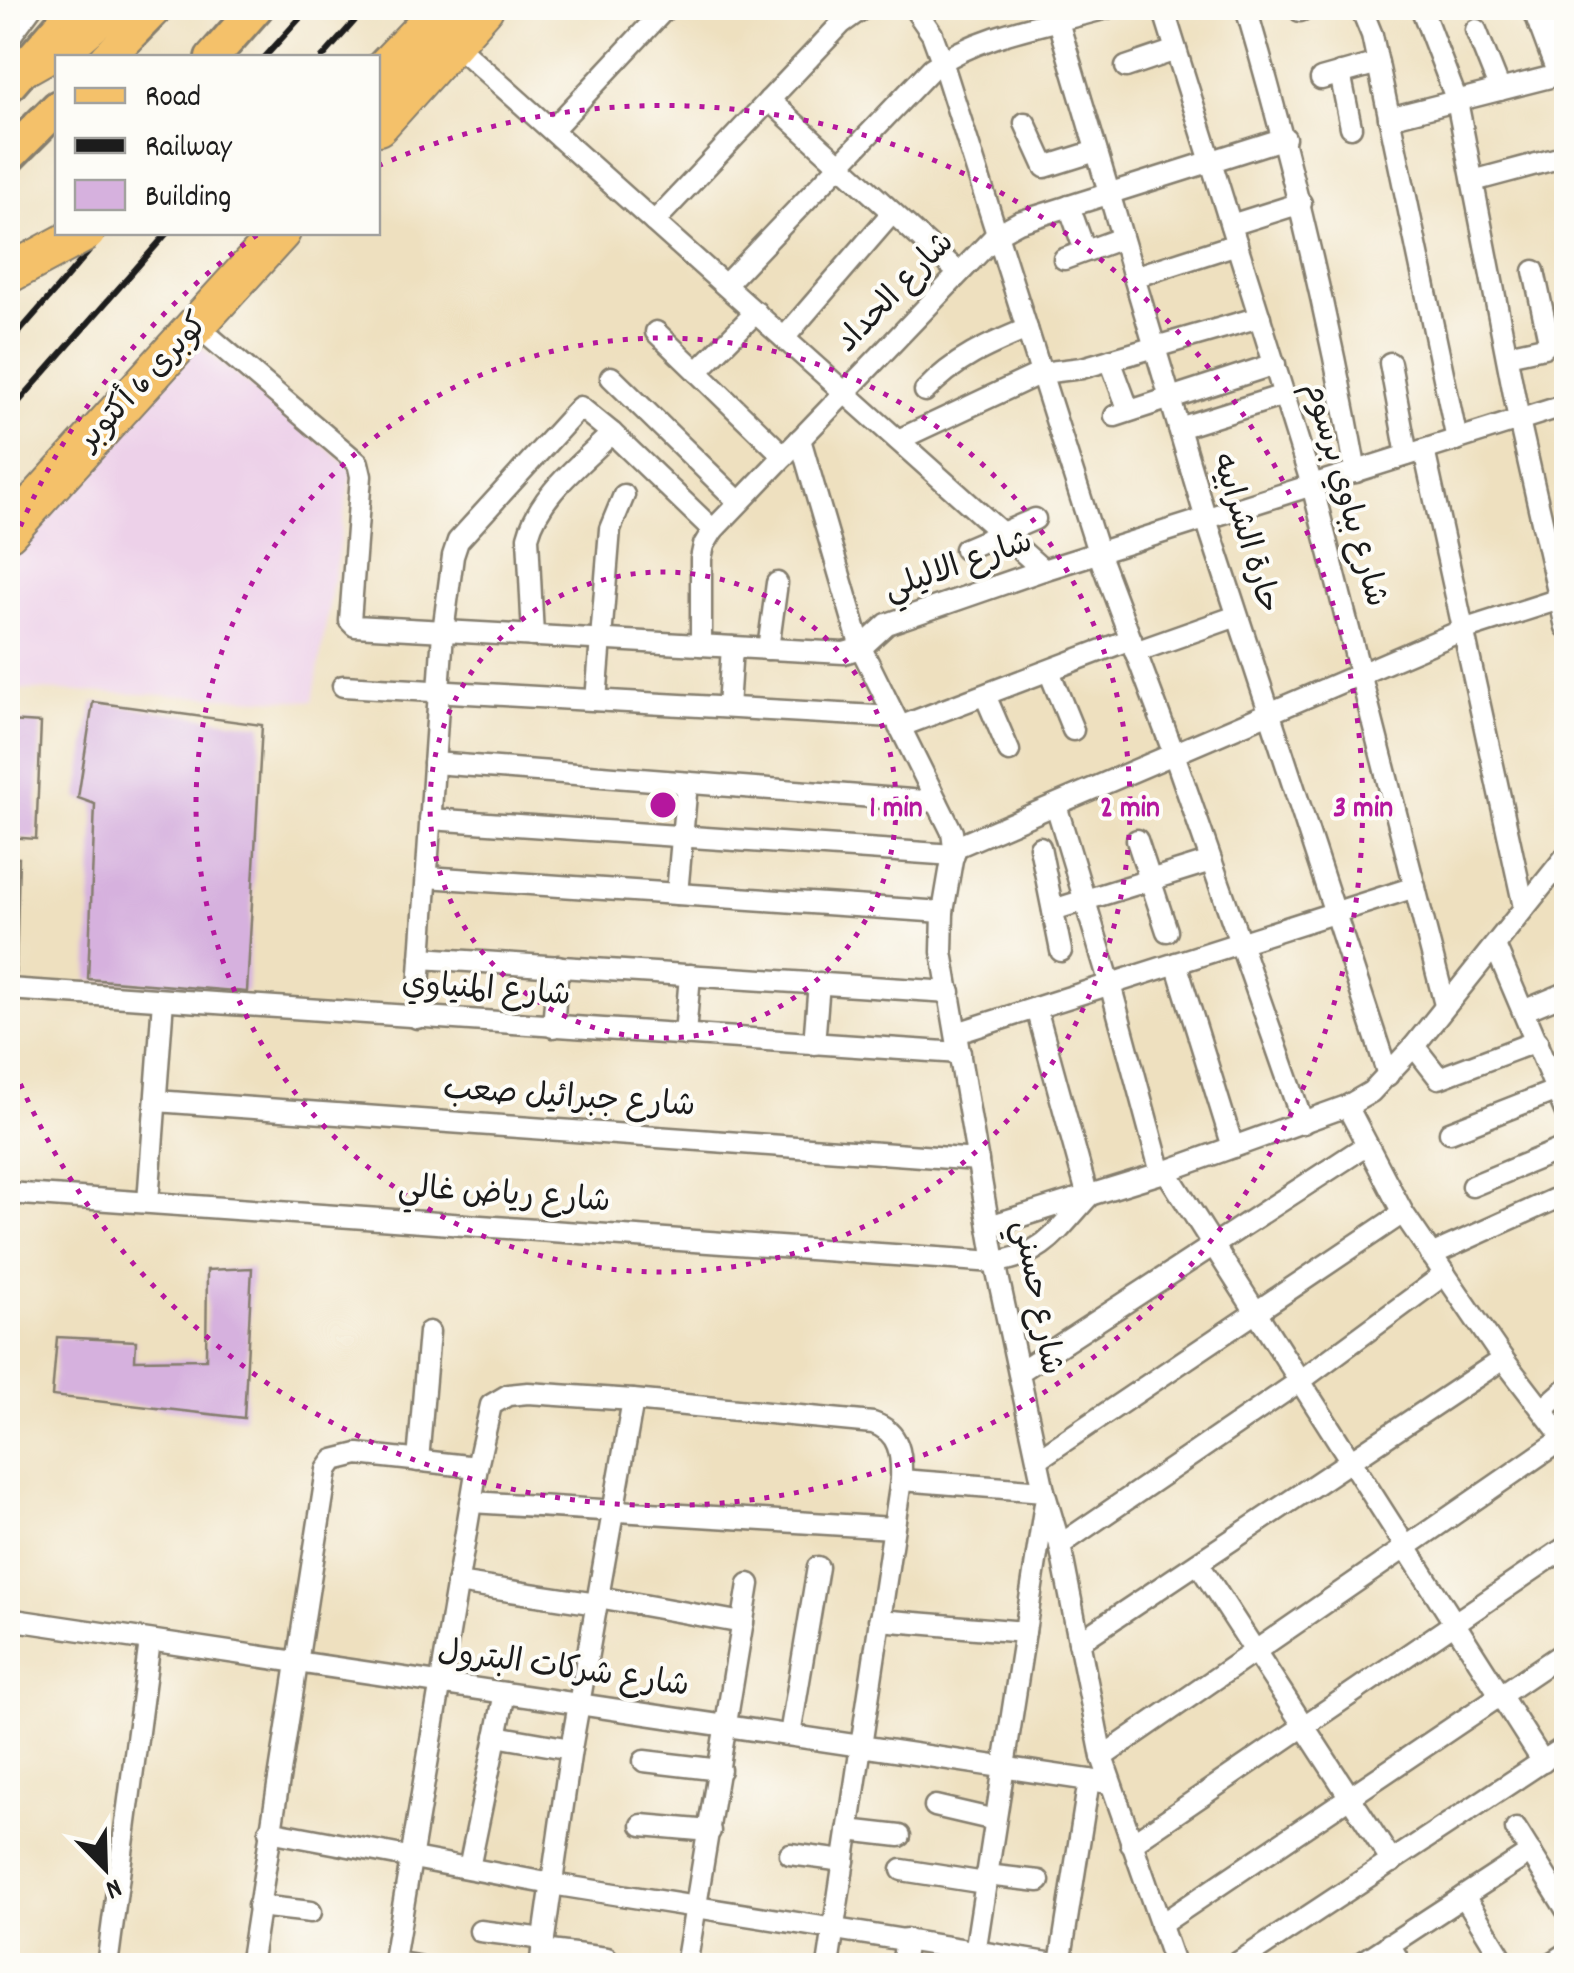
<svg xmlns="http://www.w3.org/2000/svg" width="1574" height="1973" font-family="Dekko,'Playpen Sans Arabic',sans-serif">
  <rect width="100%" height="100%" fill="#fdfcf7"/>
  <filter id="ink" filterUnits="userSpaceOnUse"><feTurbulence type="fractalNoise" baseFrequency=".01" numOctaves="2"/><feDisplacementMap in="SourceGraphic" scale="20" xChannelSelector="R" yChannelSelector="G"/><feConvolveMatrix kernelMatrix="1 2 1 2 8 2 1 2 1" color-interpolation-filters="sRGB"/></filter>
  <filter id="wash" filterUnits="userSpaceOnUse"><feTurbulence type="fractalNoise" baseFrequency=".0048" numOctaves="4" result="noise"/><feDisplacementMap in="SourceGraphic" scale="40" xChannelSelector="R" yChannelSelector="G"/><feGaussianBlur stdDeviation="2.25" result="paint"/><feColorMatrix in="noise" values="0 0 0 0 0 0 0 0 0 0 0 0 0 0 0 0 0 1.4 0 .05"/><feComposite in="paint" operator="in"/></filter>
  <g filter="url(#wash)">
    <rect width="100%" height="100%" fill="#eee0bf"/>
    <!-- built -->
    <polygon fill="#edd1e9" points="184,333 352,468 313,701 8,689 8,529"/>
    <g id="blocks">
      <!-- building -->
      <g fill="#d6b1de">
        <polygon points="93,702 262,725 247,992 88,979 95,804 78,798"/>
        <polygon points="8,721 41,723 36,839 8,837"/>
        <polygon points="8,857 19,858 16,977 8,976"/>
        <polygon points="252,1268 244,1418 52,1396 57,1337 136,1341 135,1360 206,1359 207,1270"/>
      </g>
    </g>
  </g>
  <g filter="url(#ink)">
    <use href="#blocks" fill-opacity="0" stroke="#857e6e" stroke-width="2.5"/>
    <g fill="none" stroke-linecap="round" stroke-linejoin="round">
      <defs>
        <g id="street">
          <polyline points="914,8 932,34 942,61 1098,552 1174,754 1303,1123"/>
          <polyline points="1054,8 1206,519 1388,1075"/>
          <polyline points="1163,8 1312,485 1445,1005"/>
          <path d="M 1246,8 C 1291,161 1328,314 1356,472"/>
          <polyline points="1361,8 1372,35 1457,440"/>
          <polyline points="1533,8 1558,75"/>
          <polyline points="1422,10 1457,101 1519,420 1566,627"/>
          <polyline points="1300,11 1307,8"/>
          <polyline points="1540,27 1566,18"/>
          <polyline points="1476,30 1500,90"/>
          <polyline points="8,39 31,8"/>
          <polyline points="464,52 1043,570"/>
          <polyline points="1126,67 1176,50"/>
          <polyline points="1340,73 1351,127"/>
          <polyline points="1321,79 1378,63"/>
          <polyline points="769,100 959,273"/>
          <polyline points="1389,118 1566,73"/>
          <polyline points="1025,123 1045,167 1096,151"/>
          <polyline points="552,130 666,8"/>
          <polyline points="1473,181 1566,156"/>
          <polyline points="1069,206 1085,251"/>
          <polyline points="654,222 842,23 863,8"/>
          <polyline points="1231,225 1301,203"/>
          <polyline points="1064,259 1122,238"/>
          <polyline points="1134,277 1237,244"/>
          <path d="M 725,285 L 932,68 C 982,33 1049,24 1107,8"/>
          <polyline points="656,332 784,456"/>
          <polyline points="210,337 358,463 361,476 350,621 355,626 844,653 861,648 887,624 1043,570 1566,405"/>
          <polyline points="784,338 892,213"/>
          <polyline points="1507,355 1544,347 1549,341 1534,271"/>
          <polyline points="1110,360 1129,411"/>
          <polyline points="1390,363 1407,455"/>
          <polyline points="697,372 756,312"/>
          <polyline points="611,377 739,502"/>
          <path d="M 925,391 C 955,359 988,345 1027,329"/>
          <polyline points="1115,416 1275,364"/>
          <polyline points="1179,428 1284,395"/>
          <polyline points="800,439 861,648 952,832 954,848 943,912 942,952 995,1262 1044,1491 1060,1545 1102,1757 1175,1966"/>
          <polyline points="898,440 1041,373 1082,368 1260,317"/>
          <polyline points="1424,450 1524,907"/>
          <polyline points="965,549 1035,519"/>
          <path d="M 533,636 L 528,537 C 539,494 582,463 612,433"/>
          <polyline points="701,645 701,559 704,545 713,530 997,234 1019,222 1285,138"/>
          <polyline points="768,649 777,583"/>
          <polyline points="1135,652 1237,616"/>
          <polyline points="1049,671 1073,730"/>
          <polyline points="343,686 894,717"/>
          <polyline points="985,695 1009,751"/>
          <polyline points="596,700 610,529 624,495"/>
          <polyline points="728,707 732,647"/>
          <polyline points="899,727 1131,639"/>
          <polyline points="434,763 937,802"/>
          <polyline points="1056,805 1110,984 1161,1173"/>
          <polyline points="430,819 954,855"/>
          <polyline points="1137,840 1167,931"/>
          <polyline points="1040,847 1061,951"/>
          <polyline points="954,848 1463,630 1566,597"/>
          <polyline points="427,877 943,912"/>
          <polyline points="677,894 687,783"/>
          <polyline points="1053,910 1211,861"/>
          <polyline points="1496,948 1566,1113"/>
          <polyline points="421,958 950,992"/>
          <polyline points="1176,963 1233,1147"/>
          <polyline points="8,989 960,1053"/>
          <polyline points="1523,1011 1566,993"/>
          <polyline points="417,1018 443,632 453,556 458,541 580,407 612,433 713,530"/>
          <polyline points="553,1027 558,966"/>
          <polyline points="957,1033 1415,887"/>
          <polyline points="685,1035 690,975"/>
          <polyline points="814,1044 819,983"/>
          <polyline points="1414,1046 1439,1078 1537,1041"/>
          <polyline points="156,1101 978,1160"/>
          <polyline points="1347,1106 1403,1213 1503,1359 1566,1441"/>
          <polyline points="1450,1132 1557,1090"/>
          <polyline points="1166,1171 1543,1762"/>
          <polyline points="1472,1186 1566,1147"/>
          <path d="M 8,1193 L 995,1262 C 1043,1256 1057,1231 1088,1197 L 1036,1008"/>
          <polyline points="148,1202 163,1000"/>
          <polyline points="989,1226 1161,1173 1347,1106 1371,1092 1414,1046 1566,856"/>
          <polyline points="1431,1255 1566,1194"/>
          <polyline points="1019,1372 1367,1145"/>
          <polyline points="1543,1409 1566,1389"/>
          <polyline points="1038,1459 1403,1213"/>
          <polyline points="418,1461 429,1332"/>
          <polyline points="471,1502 893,1528"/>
          <polyline points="1060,1545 1300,1381 1445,1274"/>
          <polyline points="1198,1563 1392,1862"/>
          <polyline points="457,1583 597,1604"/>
          <polyline points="598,1597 743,1623"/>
          <polyline points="8,1619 1109,1783"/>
          <polyline points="879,1620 1025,1632"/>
          <polyline points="1079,1642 1503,1359"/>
          <polyline points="790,1735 818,1567"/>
          <polyline points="496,1736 571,1749"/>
          <polyline points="1102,1757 1564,1438"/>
          <polyline points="644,1761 720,1770"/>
          <polyline points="935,1806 995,1820"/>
          <polyline points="642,1825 710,1831"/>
          <polyline points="1516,1829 1566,1909"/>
          <polyline points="848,1830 900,1836"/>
          <polyline points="269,1831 552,1884 1067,1966"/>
          <polyline points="1131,1844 1566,1547"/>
          <polyline points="790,1854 844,1861"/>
          <polyline points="469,1868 505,1693"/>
          <polyline points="902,1870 985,1883"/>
          <polyline points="986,1875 1039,1881"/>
          <polyline points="1464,1896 1507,1966"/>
          <polyline points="258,1906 311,1912"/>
          <polyline points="1160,1925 1566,1651"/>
          <polyline points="480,1931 544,1939"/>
          <polyline points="1389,1944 1402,1966"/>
          <polyline points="542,1950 607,1958"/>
          <polyline points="393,1962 418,1966"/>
          <polyline points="1060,1964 1089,1780"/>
          <polyline points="107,1966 150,1641"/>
          <polyline points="250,1966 327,1470 334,1460 358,1454 477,1467"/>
          <path d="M 393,1966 L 477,1467 L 491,1405 L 508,1395 L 528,1393 L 633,1400 L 873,1423 C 900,1432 902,1455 901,1480"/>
          <polyline points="540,1966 571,1749 633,1400"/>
          <polyline points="686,1966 749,1584"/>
          <polyline points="828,1966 901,1480 1044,1491"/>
          <polyline points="902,1966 906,1939"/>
          <polyline points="973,1966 1045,1503"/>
          <polyline points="1233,1966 1566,1746"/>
          <polyline points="1357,1966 1531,1852"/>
          <polyline points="1548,1966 1566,1954"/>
        </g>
        <g id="primary">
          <polyline points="107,58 156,8"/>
          <polyline points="212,58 256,8"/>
          <polyline points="8,86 76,8"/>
          <polyline points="8,157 58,107"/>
        </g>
        <g id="highway">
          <polyline points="27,65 75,38 110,8"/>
          <polyline points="378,75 442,8"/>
          <polyline points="378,126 484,8"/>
          <polyline points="8,532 281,232"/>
        </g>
      </defs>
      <!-- street casing -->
      <use href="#street" stroke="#857e6e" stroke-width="25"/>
      <!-- primary casing -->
      <use href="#primary" stroke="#857e6e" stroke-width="38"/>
      <!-- highway casing -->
      <use href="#highway" stroke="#857e6e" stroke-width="42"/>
      <!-- street -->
      <use href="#street" stroke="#fff" stroke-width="20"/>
      <!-- primary -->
      <use href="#primary" stroke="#f4c16a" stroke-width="32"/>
      <!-- highway -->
      <use href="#highway" stroke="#f4c16a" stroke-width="38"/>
      <!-- rail -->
      <g stroke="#1c1c1c" stroke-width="6">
        <polyline points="264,58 309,8"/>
        <polyline points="322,58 366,8"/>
        <polyline points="8,345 106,232"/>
        <polyline points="8,414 168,232"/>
      </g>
      <defs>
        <polyline id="highway-bridge" points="8,274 86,232"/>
      </defs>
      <!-- highway-bridge casing -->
      <use href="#highway-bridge" stroke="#857e6e" stroke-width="42" stroke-linecap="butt"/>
      <!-- highway-bridge -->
      <use href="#highway-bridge" stroke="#f4c16a" stroke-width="38"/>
    </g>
  </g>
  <!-- distance rings -->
  <g fill="none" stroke="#b5179e" stroke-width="5" stroke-dasharray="5 10">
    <circle cx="663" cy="805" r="233"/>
    <circle cx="663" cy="805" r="467"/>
    <path d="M9 554A700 700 0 0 1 257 235M378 166A700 700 0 1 1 9 1056"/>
  </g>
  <g text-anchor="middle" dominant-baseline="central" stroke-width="8" stroke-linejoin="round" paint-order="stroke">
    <!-- street labels -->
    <g font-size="32" fill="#1c1c1c" stroke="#fdfcf7">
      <text transform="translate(897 294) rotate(-46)">شارع الحداد</text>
      <text transform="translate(145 383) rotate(-47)">كوبرى 6 أكتوبر</text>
      <text transform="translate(1343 495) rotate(74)">شارع بباوي برسوم</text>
      <text transform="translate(1243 534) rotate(73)">حارة الشرابيه</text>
      <text transform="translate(959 568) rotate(-19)">شارع الاليلي</text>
      <text transform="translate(486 992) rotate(4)">شارع المنياوي</text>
      <text transform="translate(569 1100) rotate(4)">شارع جبرائيل صعب</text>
      <text transform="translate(504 1197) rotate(4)">شارع رياض غالي</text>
      <text transform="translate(1035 1298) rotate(79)">شارع حسني</text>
      <text transform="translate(563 1671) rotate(8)">شارع شركات البترول</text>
    </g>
  </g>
  <circle cx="663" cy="805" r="15" fill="#b5179e" stroke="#fdfcf7" stroke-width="5"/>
  <g font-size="30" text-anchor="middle" font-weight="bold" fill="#b5179e" stroke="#fdfcf7" stroke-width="8" stroke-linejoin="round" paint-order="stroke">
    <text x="896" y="816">1 min</text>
    <text x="1130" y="816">2 min</text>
    <text x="1363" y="816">3 min</text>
  </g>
  <!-- margin -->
  <rect width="1574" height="1973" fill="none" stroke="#fdfcf7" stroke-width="40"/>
  <!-- legend -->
  <rect x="55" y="55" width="325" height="180" fill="#fdfcf7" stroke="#a3a29f" stroke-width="2.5"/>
  <rect x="75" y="88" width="50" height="15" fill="#f4c16a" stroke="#a3a29f" stroke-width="2.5"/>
  <text x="145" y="105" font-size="30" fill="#1c1c1c">Road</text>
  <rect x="75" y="138" width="50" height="15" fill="#1c1c1c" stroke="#a3a29f" stroke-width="2.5"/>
  <text x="145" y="155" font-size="30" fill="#1c1c1c">Railway</text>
  <rect x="75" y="180" width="50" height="30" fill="#d6b1de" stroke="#a3a29f" stroke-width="2.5"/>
  <text x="145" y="205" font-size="30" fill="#1c1c1c">Building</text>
  <!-- north arrow -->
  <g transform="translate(105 1868) rotate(157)" stroke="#fdfcf7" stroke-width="8" paint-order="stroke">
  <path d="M0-8L18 38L0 25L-18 38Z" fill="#1c1c1c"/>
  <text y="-15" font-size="28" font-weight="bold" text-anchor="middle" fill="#1c1c1c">N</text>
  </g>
</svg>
